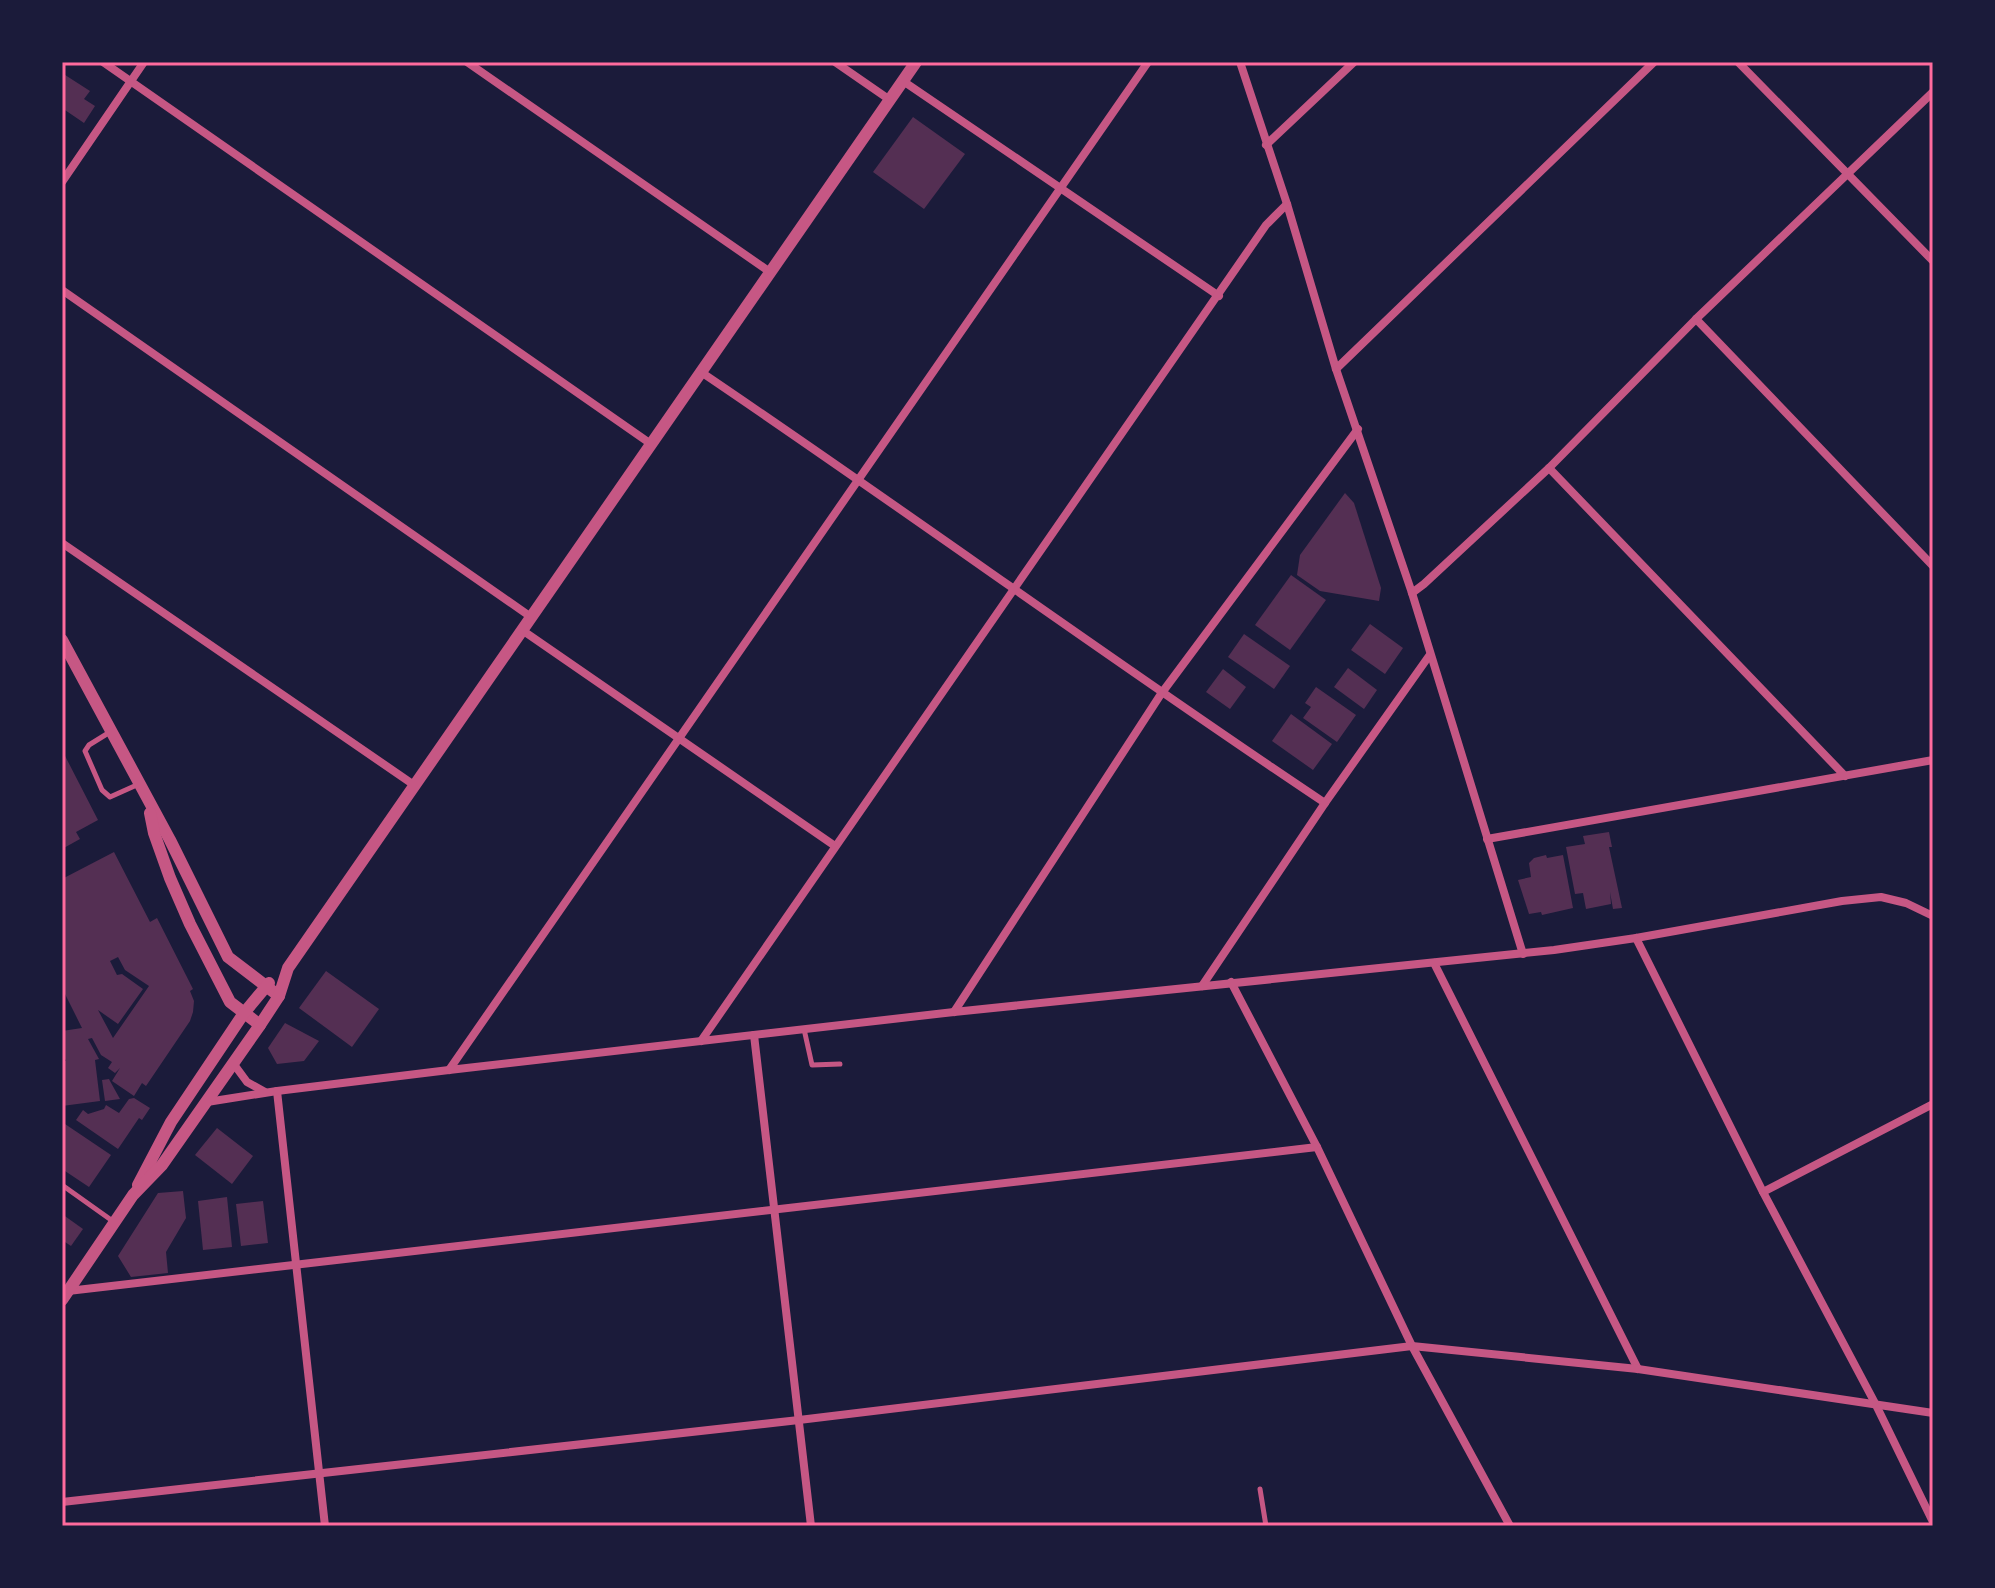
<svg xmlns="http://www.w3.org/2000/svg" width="1995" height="1588" font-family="'Archivo Narrow',sans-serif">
  <rect width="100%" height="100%" fill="#1b1b3a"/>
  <!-- building -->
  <g fill="#542f53" fill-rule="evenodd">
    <polygon points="62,73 90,91 84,99 95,106 84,123 62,108"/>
    <polygon points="913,117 965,154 924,209 873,172"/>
    <polygon points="1345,493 1354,503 1381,588 1379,601 1320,591 1297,575 1300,555"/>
    <polygon points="1291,575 1326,600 1290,650 1255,625"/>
    <polygon points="1370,624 1403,648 1385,674 1351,650"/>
    <polygon points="1244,634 1290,666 1274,689 1228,657"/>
    <polygon points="1348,668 1377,690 1364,709 1334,687"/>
    <polygon points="1223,669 1246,687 1230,709 1206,692"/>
    <polygon points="1316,687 1356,715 1337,742 1303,718 1311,707 1305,703"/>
    <polygon points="1291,714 1332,744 1313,770 1272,741"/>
    <polygon points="62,750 98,820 76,832 80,839 62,849"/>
    <polygon points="1609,832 1612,847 1609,847 1622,908 1613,909 1610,892 1611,904 1586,909 1583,893 1575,894 1566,847 1585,844 1583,836"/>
    <path d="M 114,852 L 150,922 L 157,918 L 193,989 L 190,991 L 194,1001 L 193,1012 L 190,1021 L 146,1086 L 142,1083 L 134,1096 L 112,1081 L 120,1068 L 115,1073 L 108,1068 L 112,1062 L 101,1055 L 92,1038 L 88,1039 L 99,1059 L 95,1060 L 100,1101 L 62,1106 L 62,1061 L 66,1061 L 62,1053 L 62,1031 L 82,1028 L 62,988 L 62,879 ZM 118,957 L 125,970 L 149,986 L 113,1038 L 98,1010 L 118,1024 L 143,989 L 122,974 L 117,975 L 110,961 Z"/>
    <polygon points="1546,855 1547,858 1563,855 1573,908 1542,915 1541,912 1529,914 1518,880 1531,877 1529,863 1534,858"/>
    <polygon points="326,971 379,1009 352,1047 299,1008"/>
    <polygon points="285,1023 319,1041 304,1061 277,1064 268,1048"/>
    <polygon points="109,1079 110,1081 120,1099 105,1101 102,1080"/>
    <polygon points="134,1098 150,1108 142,1120 139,1118 118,1149 76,1120 83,1110 88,1114 104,1109 106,1105 119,1113 129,1099"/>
    <polygon points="65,1124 111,1155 89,1187 62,1169 62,1128"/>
    <polygon points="217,1128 253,1156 232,1184 195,1155"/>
    <polygon points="183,1191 186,1218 166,1252 168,1273 131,1277 118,1256 158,1193"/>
    <polygon points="227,1197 232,1247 203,1250 198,1201"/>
    <polygon points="263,1201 268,1243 241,1246 236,1204"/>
    <polygon points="62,1214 83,1229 71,1246 62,1240"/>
  </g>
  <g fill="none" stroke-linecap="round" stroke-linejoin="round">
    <!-- service -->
    <g stroke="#c65784" stroke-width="5">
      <polyline points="110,732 89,745 85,751 102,790 110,797 139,784"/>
      <polyline points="804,1029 812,1065 840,1064"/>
      <polyline points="62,1185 114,1222"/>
      <polyline points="1260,1489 1266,1526"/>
    </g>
    <!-- minor -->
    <g stroke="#c65784" stroke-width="8">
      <polyline points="103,62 651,444"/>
      <polyline points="467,62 770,272"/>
      <polyline points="835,62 890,100"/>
      <polyline points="1240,62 1287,204 1336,369 1412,593 1523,954"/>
      <polyline points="1738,62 1933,261"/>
      <polyline points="903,81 1219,296"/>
      <polyline points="1266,145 1354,62"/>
      <polyline points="62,182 144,62"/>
      <polyline points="62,290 531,617"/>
      <polyline points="1696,319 1933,566"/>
      <polyline points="1336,369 1654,62"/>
      <path d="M 701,372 C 911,514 1115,663 1325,803"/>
      <polyline points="1549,468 1845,776"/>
      <polyline points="62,543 414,785"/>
      <polyline points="1412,593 1424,584 1549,468 1696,319 1933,92"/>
      <polyline points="522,630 835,846"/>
      <polyline points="1487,839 1933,760"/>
      <polyline points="1636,938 1763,1192 1876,1405 1933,1522"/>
      <polyline points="1434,963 1638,1369"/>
      <polyline points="1231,982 1317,1147 1412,1346 1510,1526"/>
      <polyline points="1202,986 1325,803 1429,656"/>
      <polyline points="954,1012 1161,694 1358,429"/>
      <polyline points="754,1035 811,1526"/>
      <polyline points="701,1041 1266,225 1287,204"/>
      <polyline points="233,1063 247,1082 265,1092"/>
      <polyline points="449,1070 1148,62"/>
      <polyline points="277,1091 325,1526"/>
      <polyline points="207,1102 277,1091 449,1070 954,1012 1554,950 1636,938 1842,901 1881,897 1906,903 1933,916"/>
      <polyline points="1763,1192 1933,1104"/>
      <polyline points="68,1291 1317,1147"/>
      <polyline points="62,1502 799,1420 1412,1346 1638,1369 1933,1413"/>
    </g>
    <!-- tertiary -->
    <g stroke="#c65784" stroke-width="12">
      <polyline points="62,640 170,840 228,957 279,996"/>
      <polyline points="150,813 154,833 170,878 190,924 230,1002 260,1025"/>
      <polyline points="138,1185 171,1122 244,1013 269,983"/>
      <polyline points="62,1300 133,1195 162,1165 260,1025 279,996 288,968 916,62"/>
    </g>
  </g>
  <!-- border -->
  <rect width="1995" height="1588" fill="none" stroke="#1b1b3a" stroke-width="128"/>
  <rect x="64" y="64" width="1867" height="1460" fill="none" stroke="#ff6b9d" stroke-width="3"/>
</svg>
